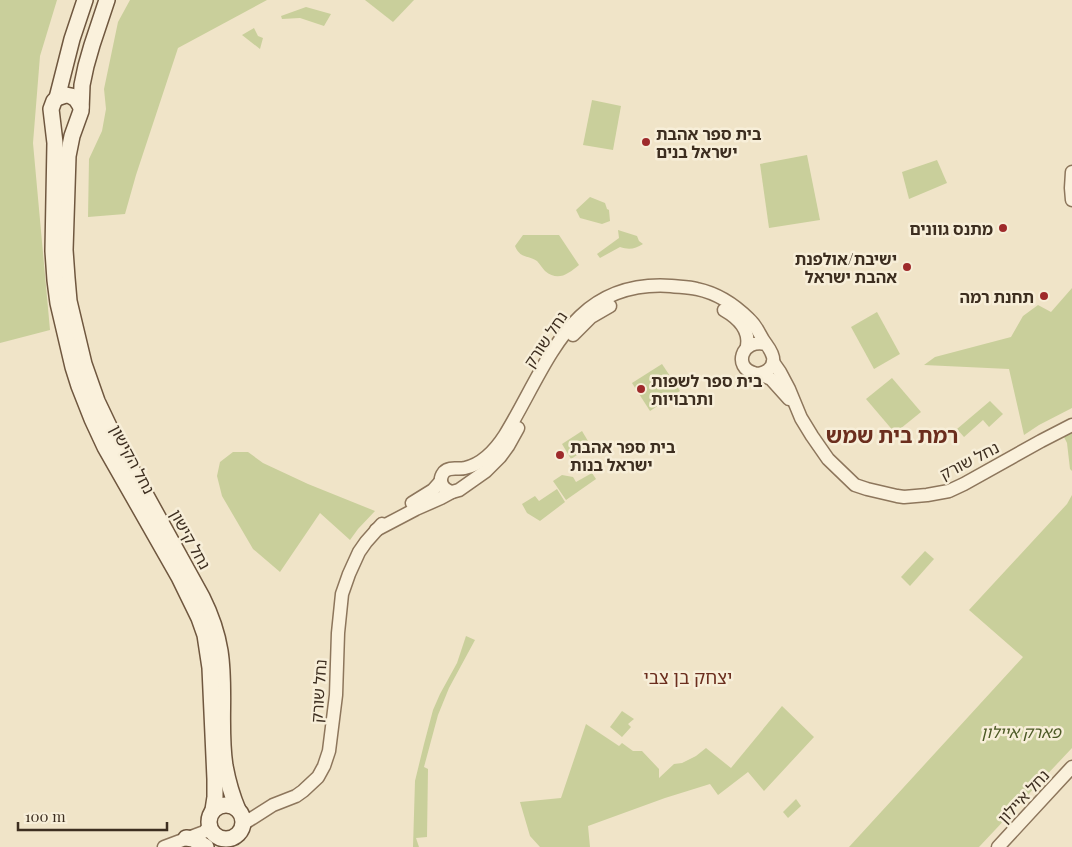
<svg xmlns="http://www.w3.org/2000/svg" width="1072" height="847" font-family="'Playfair Display','Noto Sans Hebrew',serif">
  <rect width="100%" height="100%" fill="#f0e4c8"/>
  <!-- green -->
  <g fill="#c9cf9b">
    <polygon points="0,0 57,0 40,56 33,143 50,330 0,343"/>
    <polygon points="130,0 267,0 178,48 136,175 125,214 88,217 89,159 102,131 106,109 104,89 118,22"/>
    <polygon points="365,0 414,0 393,22"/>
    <polygon points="306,7 331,14 324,26 300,18 282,19 281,16"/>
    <polygon points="254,28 258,36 263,38 260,49 242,35"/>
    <polygon points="592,100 621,106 613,150 583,145"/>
    <polygon points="807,155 820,220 769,228 760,164"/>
    <polygon points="937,160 947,183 909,199 902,172"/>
    <polygon points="590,197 605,203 607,209 609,210 610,221 602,224 580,218 576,210"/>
    <path d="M 618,230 L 637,236 L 639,241 L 643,244 C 635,249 629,250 620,247 L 600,258 L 597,254 L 619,238 Z"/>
    <path d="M 523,235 L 559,235 L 579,265 C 568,274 558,282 545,271 C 542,268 540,264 537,261 C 529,255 520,259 515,246 Z"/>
    <polygon points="1072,288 1072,408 1039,425 1024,435 1009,369 924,365 935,357 1011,337 1023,316 1038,305 1051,312"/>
    <polygon points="877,312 900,354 874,369 851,327"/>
    <polygon points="662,364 680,391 650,411 632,383"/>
    <polygon points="892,378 921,412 895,433 866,399"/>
    <polygon points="990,401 1003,414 989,427 983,420 964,437 957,429"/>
    <polygon points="582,431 591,446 571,459 562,444"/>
    <polygon points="1072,431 1072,471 1070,469 1067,443 1063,435"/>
    <polygon points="233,452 248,452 263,463 308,484 375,511 358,529 350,540 320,513 280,572 253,549 222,496 217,476 220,462"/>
    <polygon points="592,473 596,479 566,500 553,481 562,475 573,477 576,482"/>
    <polygon points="557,489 565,502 540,521 527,513 522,504 535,496 539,501"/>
    <polygon points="1072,495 1072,748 979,847 849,847 1023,657 969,610 1067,504"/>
    <polygon points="925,551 934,559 910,586 901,577"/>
    <polygon points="466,636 475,640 449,688 438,715 424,767 428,769 427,837 416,838 419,847 413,847 415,781 424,744 433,710 440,694 457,663"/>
    <polygon points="782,706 814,737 764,791 748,772 718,795 710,784 665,798 588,826 590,847 540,847 530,836 520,802 561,798 586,724 619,746 622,743 633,751 642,751 659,769 659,778 674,764 682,763 696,756 706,748 731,768"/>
    <polygon points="622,711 634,719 628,724 631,727 622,737 610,727"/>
    <polygon points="796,799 801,806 788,818 783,812"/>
  </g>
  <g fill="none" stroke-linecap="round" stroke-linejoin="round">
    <defs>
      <g id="tertiary">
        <polyline points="1072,172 1071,188 1072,200"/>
        <path d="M 724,310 C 738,318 750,329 747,346"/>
        <polyline points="573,335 591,317 610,306"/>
        <polyline points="773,362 780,372 789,389 801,418 812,436 828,459 855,485 867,489 897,496 904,497 927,495 949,491 964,484 1041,441 1072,425"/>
        <polyline points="760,374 771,379 789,399"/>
        <path d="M 452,492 C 443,490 437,481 444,472 C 450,466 458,470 465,468 C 483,464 496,449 505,435 C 548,365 570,279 671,286 C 679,287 689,287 697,289 C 716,293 735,305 749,319 C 758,327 759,335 766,344 C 772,352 778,362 768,370 C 764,373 758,375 754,373 C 733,368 741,338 766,344"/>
        <polyline points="412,503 433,490 441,481"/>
        <polyline points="376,530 416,509 441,498 452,492 459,490 486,471 500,457 508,446 518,428"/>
        <polyline points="243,824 273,805 296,796 303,791 318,777 324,766 329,751 336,695 338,633 342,594 349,574 359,552 366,542 382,524"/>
        <polyline points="164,847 204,832 209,827"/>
        <polyline points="998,847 1072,767"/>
      </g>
      <g id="secondary">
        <path d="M 107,0 L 92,45 L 86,66 L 82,85 L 81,111 L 72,136 L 68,156 L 65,250 L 67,278 L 69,301 L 84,364 L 97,401 L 116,441 L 202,597 C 211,615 217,632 220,651 C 226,689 219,728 225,766 C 228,782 232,796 238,810"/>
        <polyline points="57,98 72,39 85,0"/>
        <polyline points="81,107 76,99 71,96 66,95 57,98 54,101 51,109 55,143 53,251 55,280 58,303 73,367 79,386 92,419 105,447 179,577 199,618 205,635 210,668 215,779 215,797 213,810"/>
        <circle cx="226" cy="822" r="17"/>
        <polyline points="186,838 193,839 206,847"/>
      </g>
    </defs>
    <!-- tertiary casing -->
    <use href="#tertiary" stroke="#8d765c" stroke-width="15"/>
    <!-- secondary casing -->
    <use href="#secondary" stroke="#6f573f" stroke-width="18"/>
    <!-- tertiary -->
    <use href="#tertiary" stroke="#faf1dc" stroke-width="12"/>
    <!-- secondary -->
    <use href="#secondary" stroke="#faf1dc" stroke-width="15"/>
  </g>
  <!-- markers -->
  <g fill="#9e2a2b" stroke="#f7eed8" stroke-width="2">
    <circle cx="646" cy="142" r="5"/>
    <circle cx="1003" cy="228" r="5"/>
    <circle cx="907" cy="267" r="5"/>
    <circle cx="1044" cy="296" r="5"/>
    <circle cx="641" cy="389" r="5"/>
    <circle cx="560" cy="455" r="5"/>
  </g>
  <g text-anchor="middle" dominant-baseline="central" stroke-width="5" stroke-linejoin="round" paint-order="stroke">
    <!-- poi labels -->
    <g font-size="16" font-weight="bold" fill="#3d2e20" stroke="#f7eed8" text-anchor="start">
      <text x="656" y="133">בית ספר אהבת<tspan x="656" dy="18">ישראל בנים</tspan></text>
      <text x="993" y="228" text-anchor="end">מתנס גוונים</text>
      <text x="897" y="258" text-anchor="end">ישיבת/אולפנת<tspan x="897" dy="18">אהבת ישראל</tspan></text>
      <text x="1034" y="296" text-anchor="end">תחנת רמה</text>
      <text x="651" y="380">בית ספר לשפות<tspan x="651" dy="18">ותרבויות</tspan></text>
      <text x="570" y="446">בית ספר אהבת<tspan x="570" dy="18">ישראל בנות</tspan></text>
    </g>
    <!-- street labels -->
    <g font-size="16" fill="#3d2e20" stroke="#f7eed8">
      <text transform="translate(545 339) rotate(-56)">נחל שורק</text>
      <text transform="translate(133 459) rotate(62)">נחל הקישון</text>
      <text transform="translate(969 460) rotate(-27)">נחל שורק</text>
      <text transform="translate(191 539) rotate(61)">נחל קישון</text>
      <text transform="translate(318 691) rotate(-86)">נחל שורק</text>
      <text transform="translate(1023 796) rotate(-47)">נחל איילון</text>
    </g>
    <!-- park labels -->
    <g font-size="16" font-style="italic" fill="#4d5a26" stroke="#f7eed8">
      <text x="1021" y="731">פארק איילון</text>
    </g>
    <!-- neighbourhood labels -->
    <g font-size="18" fill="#6b2e1e" stroke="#f7eed8">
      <text x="688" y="677">יצחק בן צבי</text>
    </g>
    <!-- district labels -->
    <g font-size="21" font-weight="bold" fill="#6b2e1e" stroke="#f7eed8">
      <text x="892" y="434">רמת בית שמש</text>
    </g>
  </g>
  <!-- scale -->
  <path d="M18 822v8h149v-8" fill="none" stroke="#3d2e20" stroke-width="2.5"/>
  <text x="25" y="822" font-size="15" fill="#3d2e20" stroke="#f7eed8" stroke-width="4" paint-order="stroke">100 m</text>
</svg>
